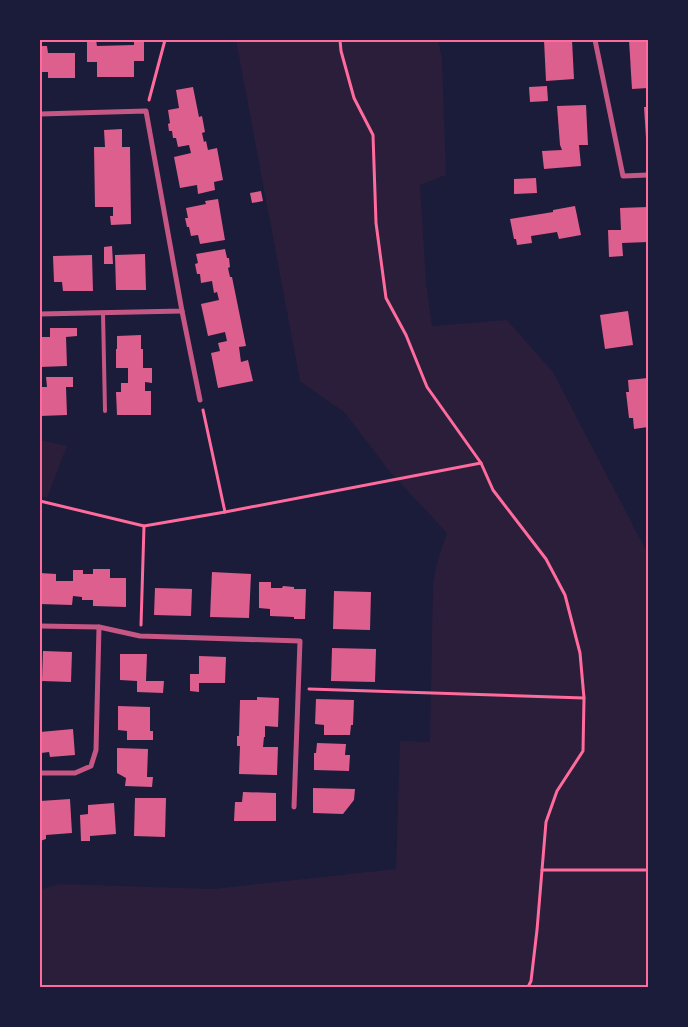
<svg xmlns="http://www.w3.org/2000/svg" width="688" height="1027" font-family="Barlow,sans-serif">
  <rect width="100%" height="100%" fill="#1b1b3a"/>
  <!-- green -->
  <g fill="#2a1e3b">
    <polygon points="236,40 438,40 442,59 446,175 420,185 426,282 432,326 507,320 553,372 648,554 648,987 40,987 40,890 59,884 213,889 396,869 400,741 430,742 433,583 437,563 447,533 390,472 345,413 300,381"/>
    <polygon points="40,440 67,446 47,498 40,496"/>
  </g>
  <!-- building -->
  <g fill="#dd5f8e">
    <polygon points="87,40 96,40 97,46 134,45 134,40 144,40 144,61 134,61 134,77 97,77 97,62 87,62"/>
    <polygon points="516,40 529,40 529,41 516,42"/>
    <polygon points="544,40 572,40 574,79 546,81"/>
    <polygon points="629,40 648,40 648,88 632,89"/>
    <polygon points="40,46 47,46 48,53 75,53 75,78 48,78 48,72 40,72"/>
    <polygon points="547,86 548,101 530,102 529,87"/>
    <polygon points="193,87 199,117 202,116 205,132 202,133 204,142 206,141 208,150 217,148 223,180 214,182 215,190 198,194 197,185 180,188 174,157 191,153 189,145 178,147 176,138 173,138 172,131 169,131 168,124 170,123 168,110 179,108 176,90"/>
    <polygon points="586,105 588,145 579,145 581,166 544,169 542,151 562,150 560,145 557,106"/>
    <polygon points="644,107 648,107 648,153 647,153"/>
    <polygon points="122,129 122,147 130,147 131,224 111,225 110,216 113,216 113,207 95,207 94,147 105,147 104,130"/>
    <polygon points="536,178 537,193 514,194 514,179"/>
    <polygon points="261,191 263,201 252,203 250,193"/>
    <polygon points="218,199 225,240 200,244 198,235 191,236 189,227 187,227 185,218 188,218 186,208 206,204 205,201"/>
    <polygon points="575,206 581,235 559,239 557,232 531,236 532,243 517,245 516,239 514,239 510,219 553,212 553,210"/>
    <polygon points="648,207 648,242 622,243 623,256 609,257 608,230 621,230 620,208"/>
    <polygon points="112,246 113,264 104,264 104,247"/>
    <polygon points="225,249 227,258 229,258 230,267 228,268 230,277 232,277 246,346 239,347 241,362 248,360 253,381 218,388 211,353 220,351 218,343 227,341 225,332 208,336 201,304 219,300 217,292 214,293 212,281 201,283 200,274 197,274 195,264 198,263 196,254"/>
    <polygon points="145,254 146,290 116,290 115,255"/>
    <polygon points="92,255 93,291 63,291 62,282 54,282 53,256"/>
    <polygon points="628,311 633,345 605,349 600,315"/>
    <polygon points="50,328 77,328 77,336 66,337 67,366 40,367 40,337 50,337"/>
    <polygon points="141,335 141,349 143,349 143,368 152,368 152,383 145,382 145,391 151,391 151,415 117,415 116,392 121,392 121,383 128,383 128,368 116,368 116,349 117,349 117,336"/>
    <polygon points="46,377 73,377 73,387 66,387 67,415 40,416 40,387 47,387"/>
    <polygon points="648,378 648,427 634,429 633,418 629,418 626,392 629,392 628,380"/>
    <polygon points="93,569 110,569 110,578 126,578 126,607 93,606 93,600 82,600 82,597 73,596 72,605 40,604 40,573 56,574 56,581 73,581 73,570 83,570 83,574 93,574"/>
    <polygon points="212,572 251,574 249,618 210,617"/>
    <polygon points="259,582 271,582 271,588 282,588 283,586 294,587 294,589 306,589 305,619 294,619 294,617 270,616 270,609 259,608"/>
    <polygon points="155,588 192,589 191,616 154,615"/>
    <polygon points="334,591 371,592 370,630 333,629"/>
    <polygon points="332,648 376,649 375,682 331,681"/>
    <polygon points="43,651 72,652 71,682 42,681"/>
    <polygon points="120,654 147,654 146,681 164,681 163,693 137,692 137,681 120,680"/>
    <polygon points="199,656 226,657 225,683 199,683 199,692 190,691 190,674 199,674"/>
    <polygon points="257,697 279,698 278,727 265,726 265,737 264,737 263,747 278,747 277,775 239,774 240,746 237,746 237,736 239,736 240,700 257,700"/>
    <polygon points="316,699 354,700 353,725 351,725 350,735 324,735 324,725 315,724"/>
    <polygon points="118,706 150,707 150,731 153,731 153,740 127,740 127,731 118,730"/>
    <polygon points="73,729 75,755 50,757 49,752 41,753 40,732"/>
    <polygon points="317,743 346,744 345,755 350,755 349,771 314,770 314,753 316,753"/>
    <polygon points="117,748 148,749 147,777 153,777 152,787 125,786 126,778 117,773"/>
    <polygon points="313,788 355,789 354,800 343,814 313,813"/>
    <polygon points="243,792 276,793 276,821 234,821 235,802 242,802"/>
    <polygon points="135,798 166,798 165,837 134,836"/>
    <polygon points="70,799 72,833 46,835 46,839 40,841 40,814 41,813 40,801"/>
    <polygon points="114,803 116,834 90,836 90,841 81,841 80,815 88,814 88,805"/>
  </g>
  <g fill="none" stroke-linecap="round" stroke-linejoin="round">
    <!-- path -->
    <g stroke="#ff6b9d" stroke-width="3">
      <polyline points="340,40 341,51 354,98 373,135 376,223 386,298 406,335 427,387 481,463 493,490 546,559 565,595 580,653 584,698 583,751 557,791 546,822 537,930 531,981 528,987"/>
      <polyline points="149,100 165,40"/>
      <polyline points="203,410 225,512"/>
      <polyline points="40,501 144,526 225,512 481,463"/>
      <polyline points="141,625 144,526"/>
      <polyline points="309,689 584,698"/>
      <polyline points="542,870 648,870"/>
    </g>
    <!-- service -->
    <polyline stroke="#c65784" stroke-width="4" points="103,313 105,411"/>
    <!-- minor -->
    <g stroke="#c65784" stroke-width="5">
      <polyline points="595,40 623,176 648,175"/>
      <polyline points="40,114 146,111 182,311 40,314"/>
      <polyline points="182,311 200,400"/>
      <polyline points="40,626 99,627 140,636 300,641 294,807"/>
      <polyline points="40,773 75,773 91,766 96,750 99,627"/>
    </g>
  </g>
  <!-- border -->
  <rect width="688" height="1027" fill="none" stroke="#1b1b3a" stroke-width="82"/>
  <rect x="41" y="41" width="606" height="945" fill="none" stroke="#ff6b9d" stroke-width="2"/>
</svg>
